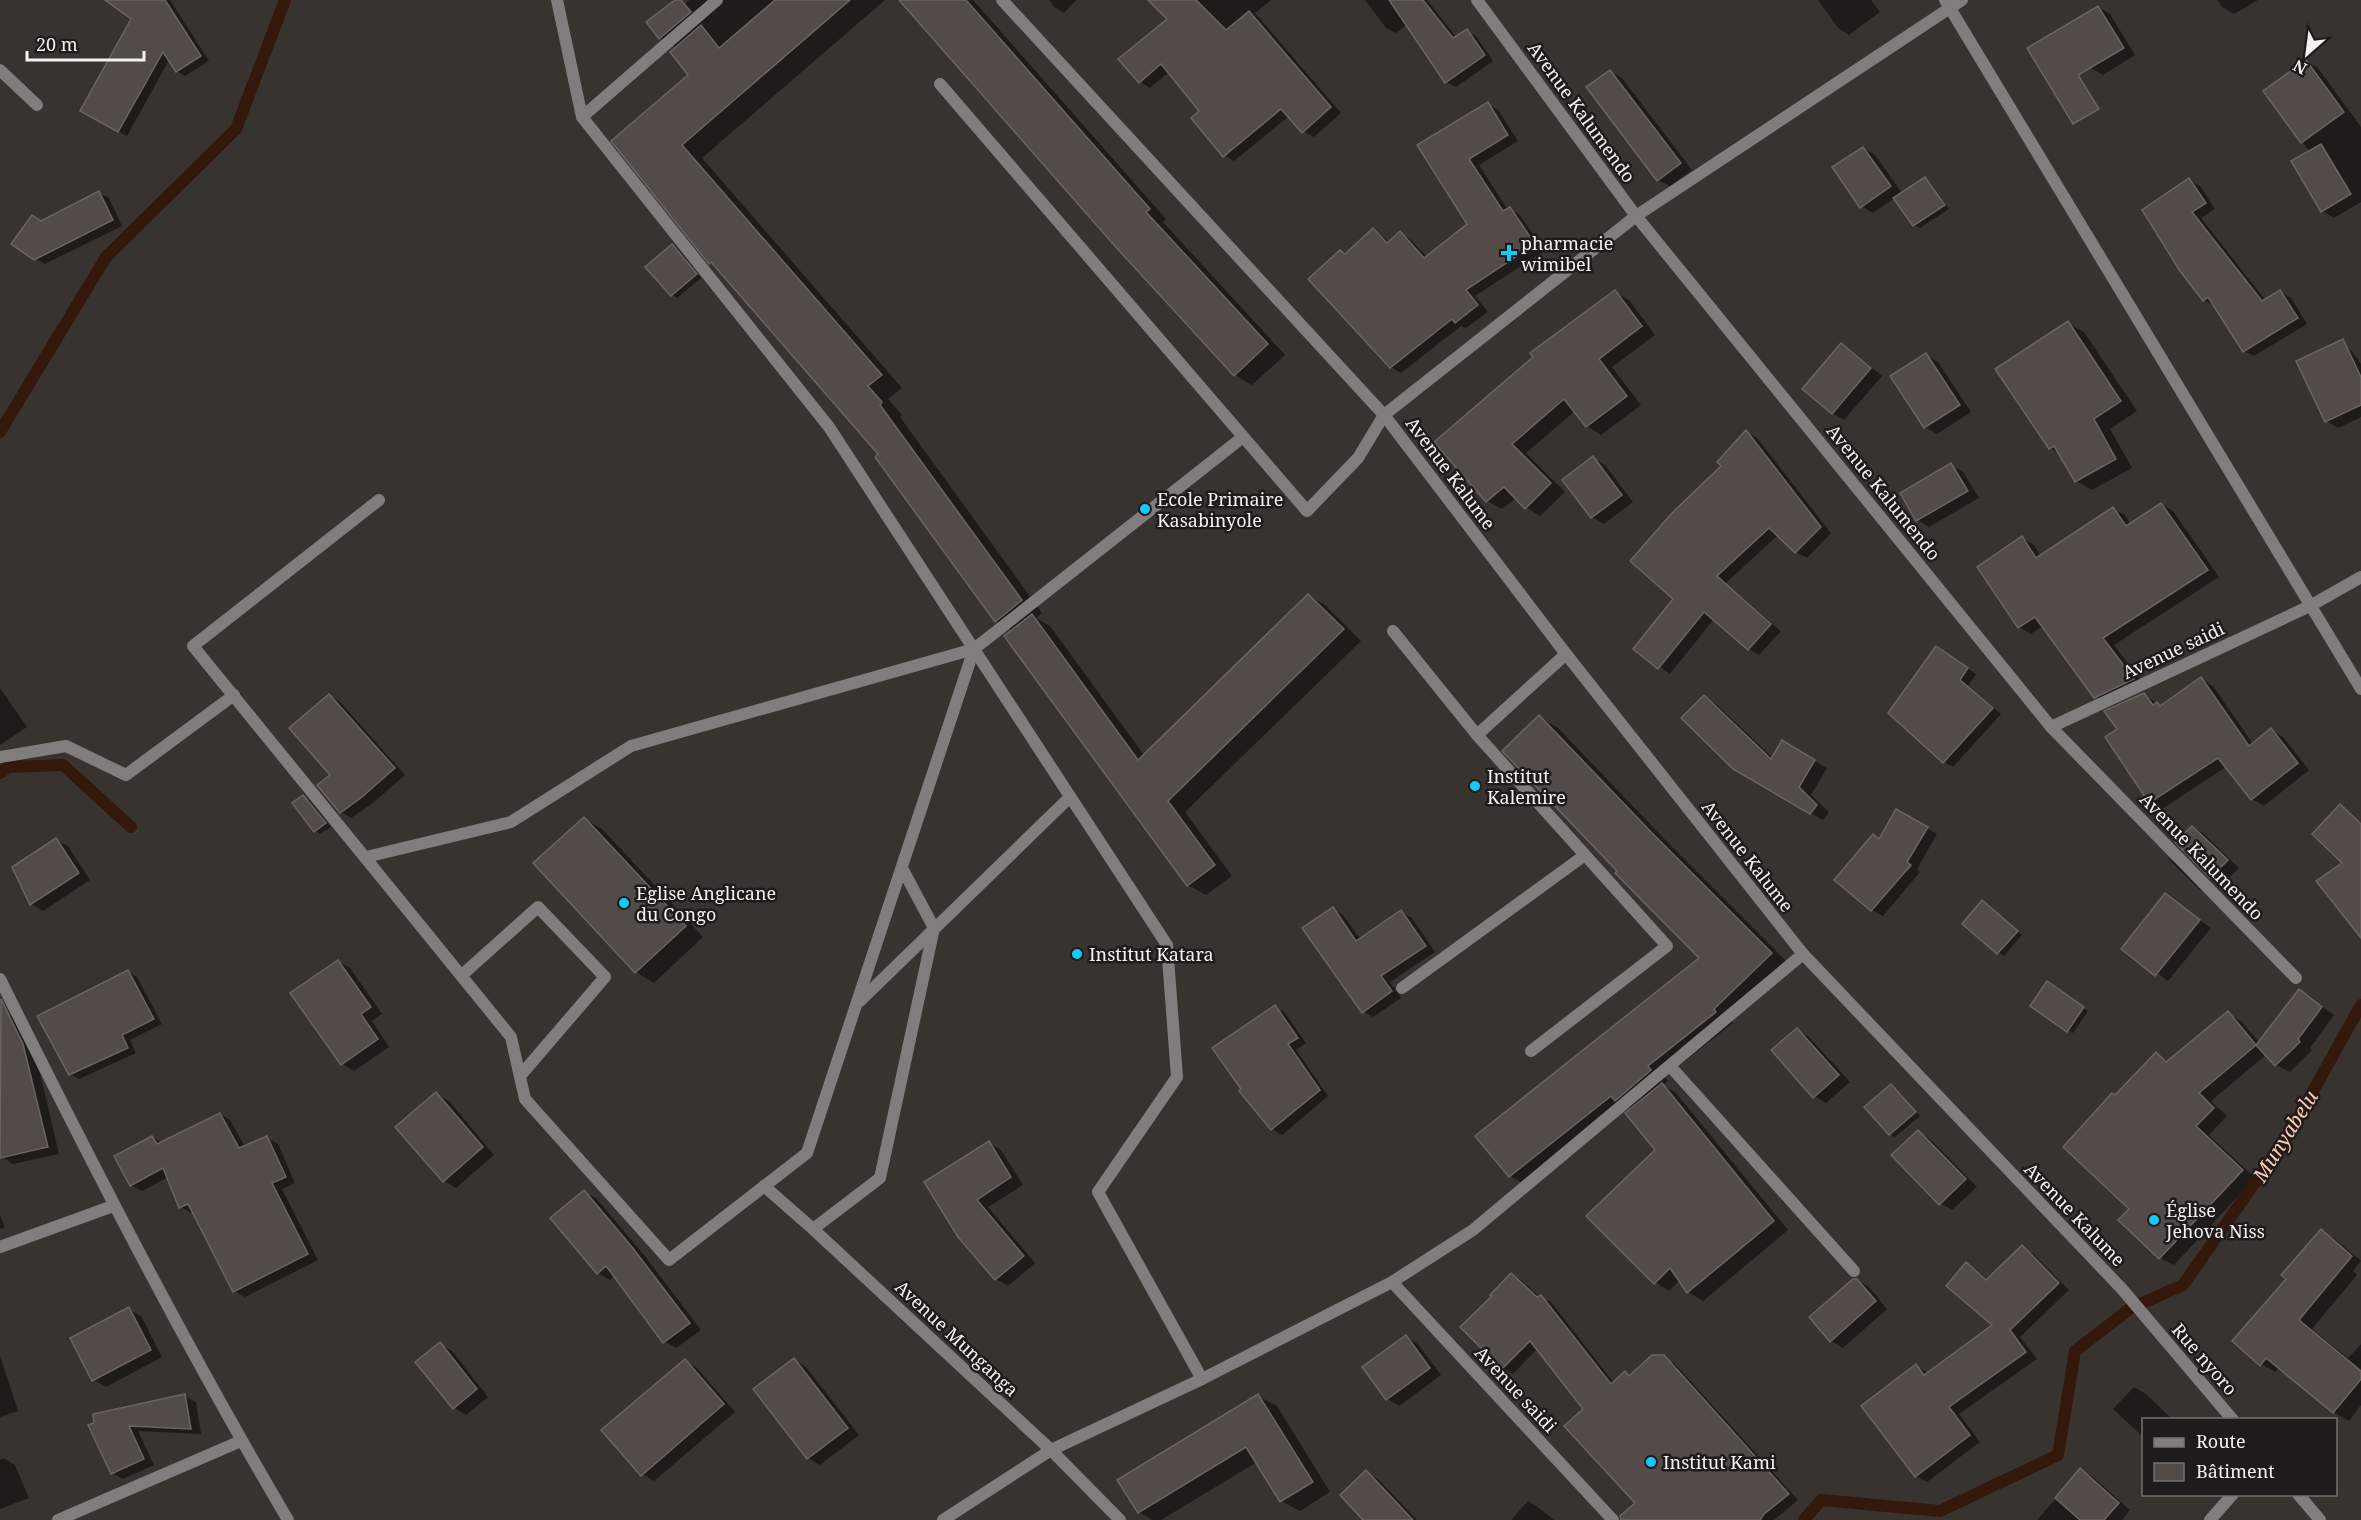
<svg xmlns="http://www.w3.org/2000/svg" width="2361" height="1520" font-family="'Noto Serif',serif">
  <rect width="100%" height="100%" fill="#393330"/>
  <!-- shadow -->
  <g fill="#0007">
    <polygon points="108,0 170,0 209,61 185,76 177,71 169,60 127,136 82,111 133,19"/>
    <polygon points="677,0 686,3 689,0 885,0 702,158 902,388 888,399 902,415 900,417 1042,613 1036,618 1050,626 1144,755 1308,595 1326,606 1361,641 1185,812 1232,876 1206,895 1188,885 1013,631 996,621 881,455 716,266 710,262 613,141 690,75 677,48 660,38 648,23"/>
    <polygon points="901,0 973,0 1166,219 1163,222 1285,355 1252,385 1235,375"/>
    <polygon points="1049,0 1076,0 1064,13 1054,7"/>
    <polygon points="1150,0 1271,0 1255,13 1341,113 1314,137 1303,131 1289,116 1234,161 1224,155 1201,111 1169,72 1150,88 1140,82 1169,19"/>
    <polygon points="1365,0 1427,0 1457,38 1467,31 1476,36 1493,61 1456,87 1446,82 1406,25 1396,33 1386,28"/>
    <polygon points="1818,0 1871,0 1880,12 1849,35 1838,28"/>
    <polygon points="2217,0 2258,0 2234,14 2222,7"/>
    <polygon points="2098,7 2110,14 2135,55 2103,75 2091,68 2074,21"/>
    <polygon points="2306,61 2318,68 2361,127 2361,202 2334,218 2322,211 2310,152 2265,91"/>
    <polygon points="1610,71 1622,78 1692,170 1670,186 1658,180"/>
    <polygon points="1488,104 1498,110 1518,141 1479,165 1508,210 1510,209 1520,215 1544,251 1475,296 1488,312 1466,328 1461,326 1401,373 1391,367 1346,255 1374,230 1390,242 1400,233 1410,239 1427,257 1469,224 1420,146"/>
    <polygon points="1863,148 1875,155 1902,193 1925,178 1930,182 1949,209 1920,228 1914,225 1895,198 1873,213 1861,206"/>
    <polygon points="2189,180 2200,186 2215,209 2201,218 2266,301 2280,292 2291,298 2307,324 2254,356 2244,351 2216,306 2204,300 2182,270"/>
    <polygon points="99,193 109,198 122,226 45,264 35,258 42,222"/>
    <polygon points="673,246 678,249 701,278 677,298 672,295"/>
    <polygon points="1615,292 1629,300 1655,335 1612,367 1641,405 1601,435 1587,426 1575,411 1526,453 1565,492 1540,516 1526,507 1516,498 1502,509 1487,501 1436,442"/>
    <polygon points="2068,323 2084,332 2137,411 2110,429 2132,468 2092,490 2076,481 2061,455 2050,448"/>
    <polygon points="2339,343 2351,350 2361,364 2361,417 2338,428 2326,421"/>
    <polygon points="1841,345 1853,352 1882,376 1844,420 1832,413"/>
    <polygon points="1926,355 1938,362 1971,412 1937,434 1925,427 1892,376"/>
    <polygon points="1746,432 1757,438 1831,533 1807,558 1796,552 1778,535 1726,583 1781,631 1759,655 1749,649 1714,619 1670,674 1635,649 1675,599 1723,467"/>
    <polygon points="1593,458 1605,465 1633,502 1604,524 1592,517"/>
    <polygon points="1951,465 1963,472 1979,498 1929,527 1917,520"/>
    <polygon points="2161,504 2173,511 2219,577 2114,645 2145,686 2108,703 2095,696 2043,626 2031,634 2019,627 1979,567 2022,538 2034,545 2041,556 2113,509 2125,515 2131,525"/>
    <polygon points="1945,653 1976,674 1968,686 2001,714 1953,767 1944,762"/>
    <polygon points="2201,679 2213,686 2253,744 2271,730 2283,737 2309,770 2264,806 2252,799 2226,767 2162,809 2150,802 2120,729 2144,694 2162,707"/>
    <polygon points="0,688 27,727 0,745"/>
    <polygon points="329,695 340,702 405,775 373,803 351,818 341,812 332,775"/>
    <polygon points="1704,697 1716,704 1773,758 1783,742 1827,768 1811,795 1829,812 1823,820 1734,768"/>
    <polygon points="1540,717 1558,728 1672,847 1789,964 1731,1020 1733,1023 1665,1077 1668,1081 1663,1085 1676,1093 1788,1230 1703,1301 1688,1292 1680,1280 1669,1291 1655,1282 1657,1150 1633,1109 1628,1106 1528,1186 1510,1176 1701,958 1619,871"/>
    <polygon points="303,796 309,800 331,827 320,834 315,831"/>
    <polygon points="1897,811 1937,834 1917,869 1920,872 1883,916 1872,910 1836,880 1873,836 1880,840"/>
    <polygon points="584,819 602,829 703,937 654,983 636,972"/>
    <polygon points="2192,827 2204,834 2239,868 2223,884 2211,877"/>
    <polygon points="56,840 68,846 90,880 43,911 31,904"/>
    <polygon points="2166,857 2176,863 2205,893 2199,889"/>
    <polygon points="2165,895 2211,928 2168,981 2123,948"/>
    <polygon points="1988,905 2022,935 2004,956 1964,924"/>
    <polygon points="1333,909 1343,915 1361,940 1402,912 1412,918 1435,952 1390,982 1401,998 1373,1017 1363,1011"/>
    <polygon points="338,961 350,968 382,1014 372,1021 389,1047 354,1071 342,1064"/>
    <polygon points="128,972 137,977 162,1024 130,1040 136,1053 79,1079 70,1074"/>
    <polygon points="2053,987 2088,1011 2073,1033 2068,1030"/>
    <polygon points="2299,991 2334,1015 2310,1048 2312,1050 2290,1072 2276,1065 2267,1054 2211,1101 2227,1116 2209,1135 2255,1178 2174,1265 2160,1258 2120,1220 2131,1208 2116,1096 2156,1054 2169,1062 2228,1013 2241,1021 2260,1043"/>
    <polygon points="1275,1007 1285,1013 1306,1043 1296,1050 1328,1096 1282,1135 1272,1129 1241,1091"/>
    <polygon points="7,1013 18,1019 35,1052 59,1154 13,1164 2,1157 0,1151 0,1016"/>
    <polygon points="1797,1030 1809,1037 1850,1082 1826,1103 1814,1096"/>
    <polygon points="1891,1086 1897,1089 1920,1116 1895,1137 1890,1134"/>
    <polygon points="437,1094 449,1101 494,1155 456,1188 444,1181"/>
    <polygon points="220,1114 230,1120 245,1147 267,1138 278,1144 295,1183 282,1189 318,1260 245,1297 234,1291 194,1212 191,1213 181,1207 168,1177 142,1191 131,1185 152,1137 163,1143"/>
    <polygon points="1918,1132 1930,1139 1977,1187 1952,1210 1940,1203"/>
    <polygon points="989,1143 1001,1150 1023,1185 988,1207 1035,1263 1008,1286 996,1279 959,1236"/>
    <polygon points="584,1192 596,1198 644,1255 701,1330 676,1348 664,1341 615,1275 610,1280 598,1273"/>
    <polygon points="0,1215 5,1227 0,1229"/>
    <polygon points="2321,1231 2335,1239 2361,1261 2353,1271 2357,1275 2312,1329 2348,1358 2361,1344 2361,1405 2349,1421 2335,1413 2279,1367 2275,1372 2261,1364 2288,1279"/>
    <polygon points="2022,1247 2033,1254 2069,1290 2020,1337 2037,1359 1959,1414 1980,1442 1927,1482 1916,1476 1917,1366 1928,1373 1995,1325 1966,1264 1988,1280"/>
    <polygon points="1512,1275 1521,1280 1540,1297 1551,1302 1614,1383 1625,1373 1631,1376 1663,1357 1674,1363 1798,1500 1774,1520 1638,1520 1637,1503 1585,1409 1538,1348 1513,1374 1503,1368 1494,1296"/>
    <polygon points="1856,1280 1869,1287 1887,1309 1843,1348 1831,1341"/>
    <polygon points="128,1309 141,1316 162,1357 106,1387 94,1380"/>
    <polygon points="1406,1337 1418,1344 1441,1375 1399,1406 1387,1399"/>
    <polygon points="440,1344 452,1351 488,1397 466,1415 454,1408"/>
    <polygon points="0,1356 18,1411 0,1417"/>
    <polygon points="794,1360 806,1367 859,1435 820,1465 808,1458 755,1390"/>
    <polygon points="685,1361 697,1368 735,1412 654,1481 642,1474"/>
    <polygon points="2134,1387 2146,1394 2173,1420 2144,1420 2144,1438 2113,1409"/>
    <polygon points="185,1396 196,1402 201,1434 138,1431 154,1465 123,1479 112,1473 90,1426"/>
    <polygon points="1258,1396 1277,1406 1330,1492 1300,1511 1281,1501 1257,1462 1161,1520 1152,1520 1139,1512"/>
    <polygon points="3,1458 15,1465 29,1498 0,1509 0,1460"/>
    <polygon points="2081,1470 2093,1477 2130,1510 2122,1520 2037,1520"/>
    <polygon points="1366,1472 1378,1479 1417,1520 1365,1520"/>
    <polygon points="1528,1501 1539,1508 1554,1520 1511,1520"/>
  </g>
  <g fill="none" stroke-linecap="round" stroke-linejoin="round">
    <!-- stream -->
    <g stroke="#34180b" stroke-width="12">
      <polyline points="0,432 106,257 236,129 285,0"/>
      <polyline points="0,773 8,767 63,765 131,827"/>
      <polyline points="1804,1520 1821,1500 1940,1511 2058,1455 2075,1351 2131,1308 2183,1285 2289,1134 2361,1005"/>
    </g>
  </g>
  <!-- building -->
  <g fill="#524b48" stroke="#6c6461" stroke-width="1.5">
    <polygon points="105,0 165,0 201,56 176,72 163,52 118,132 80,111 131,19"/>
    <polygon points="675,0 681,0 691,12 659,39 646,22"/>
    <polygon points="775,0 850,0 682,145 882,375 868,386 882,402 880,405 1022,600 995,622 875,457 878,454 711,262 709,264 611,141 688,75 670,52 701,25 719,48"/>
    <polygon points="899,0 966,0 1150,209 1146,212 1268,344 1234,376 1114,245"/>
    <polygon points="1148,0 1196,0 1226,30 1249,11 1331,107 1302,133 1281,109 1223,157 1191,118 1199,111 1161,64 1139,83 1118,59 1167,19"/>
    <polygon points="1389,0 1423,0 1453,38 1467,29 1485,55 1445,83"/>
    <polygon points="2098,6 2124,48 2078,75 2099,109 2073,124 2027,48"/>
    <polygon points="2306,60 2344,112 2301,143 2263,91"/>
    <polygon points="1610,70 1681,163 1657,181 1586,87"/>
    <polygon points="1488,102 1508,135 1469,159 1503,211 1510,207 1535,244 1466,290 1478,305 1455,323 1452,319 1390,368 1308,279 1340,250 1345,254 1373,228 1387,243 1400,231 1424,258 1467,224 1417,145"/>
    <polygon points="2321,144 2351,194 2321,212 2291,161"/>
    <polygon points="1863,147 1891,186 1860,208 1832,167"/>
    <polygon points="1925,177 1945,205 1913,226 1893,198"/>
    <polygon points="2189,178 2206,203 2192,212 2262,301 2280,290 2298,318 2243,352 2208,297 2203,301 2180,271 2142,210"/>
    <polygon points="99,191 113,220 34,260 11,244 32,215 41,221"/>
    <polygon points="672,244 697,274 671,296 645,267"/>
    <polygon points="1615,290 1642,326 1599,359 1627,396 1586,427 1564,399 1512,444 1551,483 1525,509 1504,487 1486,502 1434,442 1533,357 1530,353"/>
    <polygon points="2068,321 2121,401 2094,419 2116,459 2075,482 2054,446 2049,449 1995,369"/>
    <polygon points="2343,339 2361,377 2361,405 2325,422 2296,361"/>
    <polygon points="1841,343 1871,368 1832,414 1802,389"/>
    <polygon points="1926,353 1960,405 1924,428 1890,376"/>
    <polygon points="1746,430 1821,527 1795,553 1769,528 1717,576 1771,624 1748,650 1704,612 1658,669 1633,649 1673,599 1630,561 1672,513 1721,466 1717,462"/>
    <polygon points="1593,456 1622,495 1591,518 1562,480"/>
    <polygon points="1951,463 1968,491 1916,521 1900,493"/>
    <polygon points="2161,503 2208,570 2103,638 2134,679 2094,698 2035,617 2018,628 1977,567 2022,536 2036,558 2113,507 2126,526"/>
    <polygon points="1308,594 1344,629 1168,801 1215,865 1187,886 1004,636 1032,614 1138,760"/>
    <polygon points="1936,646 1968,668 1960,680 1993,708 1943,763 1888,713"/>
    <polygon points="2201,677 2249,746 2271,728 2298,763 2251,800 2218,758 2149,803 2105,737 2117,729 2104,711 2144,693 2153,705 2157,702 2160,706"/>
    <polygon points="329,694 395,768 362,797 340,813 317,785 330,775 289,728"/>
    <polygon points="1704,695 1771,759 1782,740 1815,760 1799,787 1817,805 1810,814 1733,769 1681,718"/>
    <polygon points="1539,715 1654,835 1772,953 1714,1009 1716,1012 1648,1066 1651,1070 1615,1101 1611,1096 1509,1177 1475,1136 1699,958 1615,873 1617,871 1502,751"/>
    <polygon points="303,795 326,823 314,832 292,803"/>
    <polygon points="2340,804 2361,824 2361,938 2316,881 2342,863 2312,834"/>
    <polygon points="1896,809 1928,827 1907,862 1911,865 1871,911 1834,880 1873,834 1879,839"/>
    <polygon points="584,817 686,926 635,973 533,863"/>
    <polygon points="2192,826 2228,860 2210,878 2175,842"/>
    <polygon points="56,838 79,873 30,905 12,867"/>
    <polygon points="2165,893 2200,920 2155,976 2121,949"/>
    <polygon points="1982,900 2018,931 1997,954 1962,924"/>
    <polygon points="1333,907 1356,941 1401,910 1426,946 1381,976 1392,991 1362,1013 1302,928"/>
    <polygon points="338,960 371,1007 361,1014 378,1039 341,1065 290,993"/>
    <polygon points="128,970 154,1019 122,1035 128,1048 69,1075 37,1016"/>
    <polygon points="2047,981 2084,1007 2067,1032 2030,1006"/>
    <polygon points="2299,989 2322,1007 2298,1039 2300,1042 2275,1066 2256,1045 2199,1093 2214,1108 2196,1126 2243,1170 2159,1259 2118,1220 2129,1209 2063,1147 2112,1093 2115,1095 2156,1052 2166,1062 2228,1011 2256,1045"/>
    <polygon points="1,999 23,1044 48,1147 0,1158"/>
    <polygon points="1275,1005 1298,1038 1288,1044 1320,1090 1271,1130 1239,1091 1241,1089 1212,1048"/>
    <polygon points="1797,1028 1839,1075 1813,1098 1771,1050"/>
    <polygon points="1662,1083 1774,1221 1687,1293 1670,1268 1654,1284 1586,1216 1655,1150 1625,1113"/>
    <polygon points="1891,1084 1916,1112 1889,1135 1864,1107"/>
    <polygon points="436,1092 483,1147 443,1182 395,1127"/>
    <polygon points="220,1113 239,1148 267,1136 286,1177 272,1183 308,1254 233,1292 188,1204 179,1208 163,1168 130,1186 114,1156 152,1136 157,1144"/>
    <polygon points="1918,1130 1966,1179 1939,1205 1891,1155"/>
    <polygon points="989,1141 1011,1177 977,1200 1024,1256 995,1280 958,1237 924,1182"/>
    <polygon points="584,1190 632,1247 690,1323 663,1343 606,1266 597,1274 550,1218"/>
    <polygon points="2321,1229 2352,1256 2299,1320 2361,1371 2361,1379 2333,1413 2266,1358 2260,1366 2232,1341 2286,1279 2281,1275"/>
    <polygon points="2022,1245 2059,1283 2010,1330 2026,1352 1949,1407 1970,1435 1915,1477 1861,1406 1916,1364 1924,1375 1992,1325 1946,1286 1966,1262 1986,1280"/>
    <polygon points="1511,1273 1537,1297 1541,1295 1611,1384 1625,1371 1629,1376 1652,1355 1664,1355 1789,1494 1764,1514 1760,1520 1621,1520 1620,1516 1635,1503 1564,1426 1583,1409 1530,1341 1502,1369 1460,1327 1492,1296 1490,1295"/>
    <polygon points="1853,1279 1857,1279 1876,1301 1830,1342 1809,1317"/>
    <polygon points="129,1307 151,1350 92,1381 70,1338"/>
    <polygon points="1406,1335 1430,1368 1386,1400 1362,1367"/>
    <polygon points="440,1342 477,1389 453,1409 415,1362"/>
    <polygon points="794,1358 848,1428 807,1459 753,1389"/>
    <polygon points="685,1359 724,1404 641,1476 601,1430"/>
    <polygon points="185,1394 191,1429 129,1426 144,1459 111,1474 88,1425 94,1423 93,1414"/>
    <polygon points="1258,1394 1313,1482 1280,1502 1246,1447 1138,1513 1117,1480"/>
    <polygon points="2080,1468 2119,1503 2104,1520 2080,1520 2055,1498"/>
    <polygon points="1366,1470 1413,1520 1363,1520 1340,1495"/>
  </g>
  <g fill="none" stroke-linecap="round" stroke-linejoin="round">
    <!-- service -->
    <g stroke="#807d7c" stroke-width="12">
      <polyline points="557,0 582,117"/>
      <polyline points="717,0 582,117 829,427 1167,945 1177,1077 1098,1192 1202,1379"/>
      <polyline points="940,84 1307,511 1358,458 1384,415"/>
      <polyline points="379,500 193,646 511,1037 525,1099 669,1260 807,1153 974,649"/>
      <polyline points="1393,631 1477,735 1667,946 1531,1051"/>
      <polyline points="1477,735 1566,654"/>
      <polyline points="0,757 66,746 126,775 234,695"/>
      <polyline points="366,857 511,822 631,746 974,649 1243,437"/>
      <polyline points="462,975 538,907 605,977 520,1076"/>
      <polyline points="1402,988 1585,855"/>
      <polyline points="860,1001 1070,797"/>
      <polyline points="1670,1066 1854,1271"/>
      <polyline points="813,1229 880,1178 934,928 902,868"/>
      <polyline points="2210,1520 2233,1494"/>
    </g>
    <!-- minor -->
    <g stroke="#807d7c" stroke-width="12">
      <polyline points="1477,0 1636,216 2051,727 2296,978"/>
      <polyline points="1945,0 2361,689"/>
      <polyline points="0,70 37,105"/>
      <polyline points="1384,415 1636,216 1962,0"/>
      <polyline points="2051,727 2310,606 2361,577"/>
      <path d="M 0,979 C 91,1162 184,1344 288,1520"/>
      <polyline points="764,1186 813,1229 1051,1450 1120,1520"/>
      <polyline points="0,1247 113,1206"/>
      <polyline points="1392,1282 1613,1520"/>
      <polyline points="58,1520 241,1441"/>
      <polyline points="943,1520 1051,1450 1202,1379 1392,1282 1473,1230 1803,954"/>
    </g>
    <!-- tertiary -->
    <g stroke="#807d7c" stroke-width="12">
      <polyline points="1002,0 1384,415 1566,654 1803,954 2122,1289 2233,1420"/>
      <polyline points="2298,1494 2320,1520"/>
    </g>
  </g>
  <!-- markers -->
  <g fill="#13cafb" stroke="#1e1b1a" stroke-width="2">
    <path d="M1506 244h6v6h6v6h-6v6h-6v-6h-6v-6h6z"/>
    <circle cx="1145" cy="509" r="6"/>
    <circle cx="1475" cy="786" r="6"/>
    <circle cx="624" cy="903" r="6"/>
    <circle cx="1077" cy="954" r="6"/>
    <circle cx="2154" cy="1220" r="6"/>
    <circle cx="1651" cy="1462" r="6"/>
  </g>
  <g text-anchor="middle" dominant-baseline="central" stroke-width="5" stroke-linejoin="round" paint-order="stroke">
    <!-- street labels -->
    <g font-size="18" fill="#f6f1ef" stroke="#1e1b1a">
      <text transform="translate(1582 112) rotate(54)">Avenue Kalumendo</text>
      <text transform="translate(1451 473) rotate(53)">Avenue Kalume</text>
      <text transform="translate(1884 492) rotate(51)">Avenue Kalumendo</text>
      <text transform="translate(2173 650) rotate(-25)">Avenue saidi</text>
      <text transform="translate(1748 856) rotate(52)">Avenue Kalume</text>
      <text transform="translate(2202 856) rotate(46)">Avenue Kalumendo</text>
      <text transform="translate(2075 1214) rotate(46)">Avenue Kalume</text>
      <text transform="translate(957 1338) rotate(43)">Avenue Munganga</text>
      <text transform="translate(2205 1359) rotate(49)">Rue nyoro</text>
      <text transform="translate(1516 1389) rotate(47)">Avenue saidi</text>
    </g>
    <!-- poi labels -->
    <g font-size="18" fill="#f6f1ef" stroke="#1e1b1a" text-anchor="start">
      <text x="1521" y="243">pharmacie<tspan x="1521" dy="21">wimibel</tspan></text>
      <text x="1157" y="499">Ecole Primaire<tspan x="1157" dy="21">Kasabinyole</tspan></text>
      <text x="1487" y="776">Institut<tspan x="1487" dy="21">Kalemire</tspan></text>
      <text x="636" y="893">Eglise Anglicane<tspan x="636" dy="21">du Congo</tspan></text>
      <text x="1089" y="954">Institut Katara</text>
      <text x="2166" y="1210">Église<tspan x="2166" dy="21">Jehova Niss</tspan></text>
      <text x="1663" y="1462">Institut Kami</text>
    </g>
    <!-- water labels -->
    <g font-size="20" font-style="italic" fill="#fdcbb6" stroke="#1e1b1a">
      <text transform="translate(2285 1136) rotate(-58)">Munyabelu</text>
    </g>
  </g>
  <!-- legend -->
  <rect x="2142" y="1418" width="195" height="78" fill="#1e1b1a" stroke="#74716f" stroke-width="1.5"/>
  <rect x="2154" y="1438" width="30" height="9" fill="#807d7c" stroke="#74716f" stroke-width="1.5"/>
  <text x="2196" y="1448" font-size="18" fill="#f6f1ef">Route</text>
  <rect x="2154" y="1463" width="30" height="18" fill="#524b48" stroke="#74716f" stroke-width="1.5"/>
  <text x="2196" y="1478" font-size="18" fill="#f6f1ef">Bâtiment</text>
  <!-- north arrow -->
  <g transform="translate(2307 54) rotate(208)" stroke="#1e1b1a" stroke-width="4.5" paint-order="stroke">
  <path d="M0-4.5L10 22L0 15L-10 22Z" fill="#f6f1ef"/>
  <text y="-9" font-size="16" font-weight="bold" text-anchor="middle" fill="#f6f1ef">N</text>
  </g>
  <!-- scale -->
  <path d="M27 51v9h117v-9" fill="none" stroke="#f6f1ef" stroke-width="3"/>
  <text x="36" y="51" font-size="18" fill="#f6f1ef" stroke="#1e1b1a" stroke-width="4.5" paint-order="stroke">20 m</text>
</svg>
